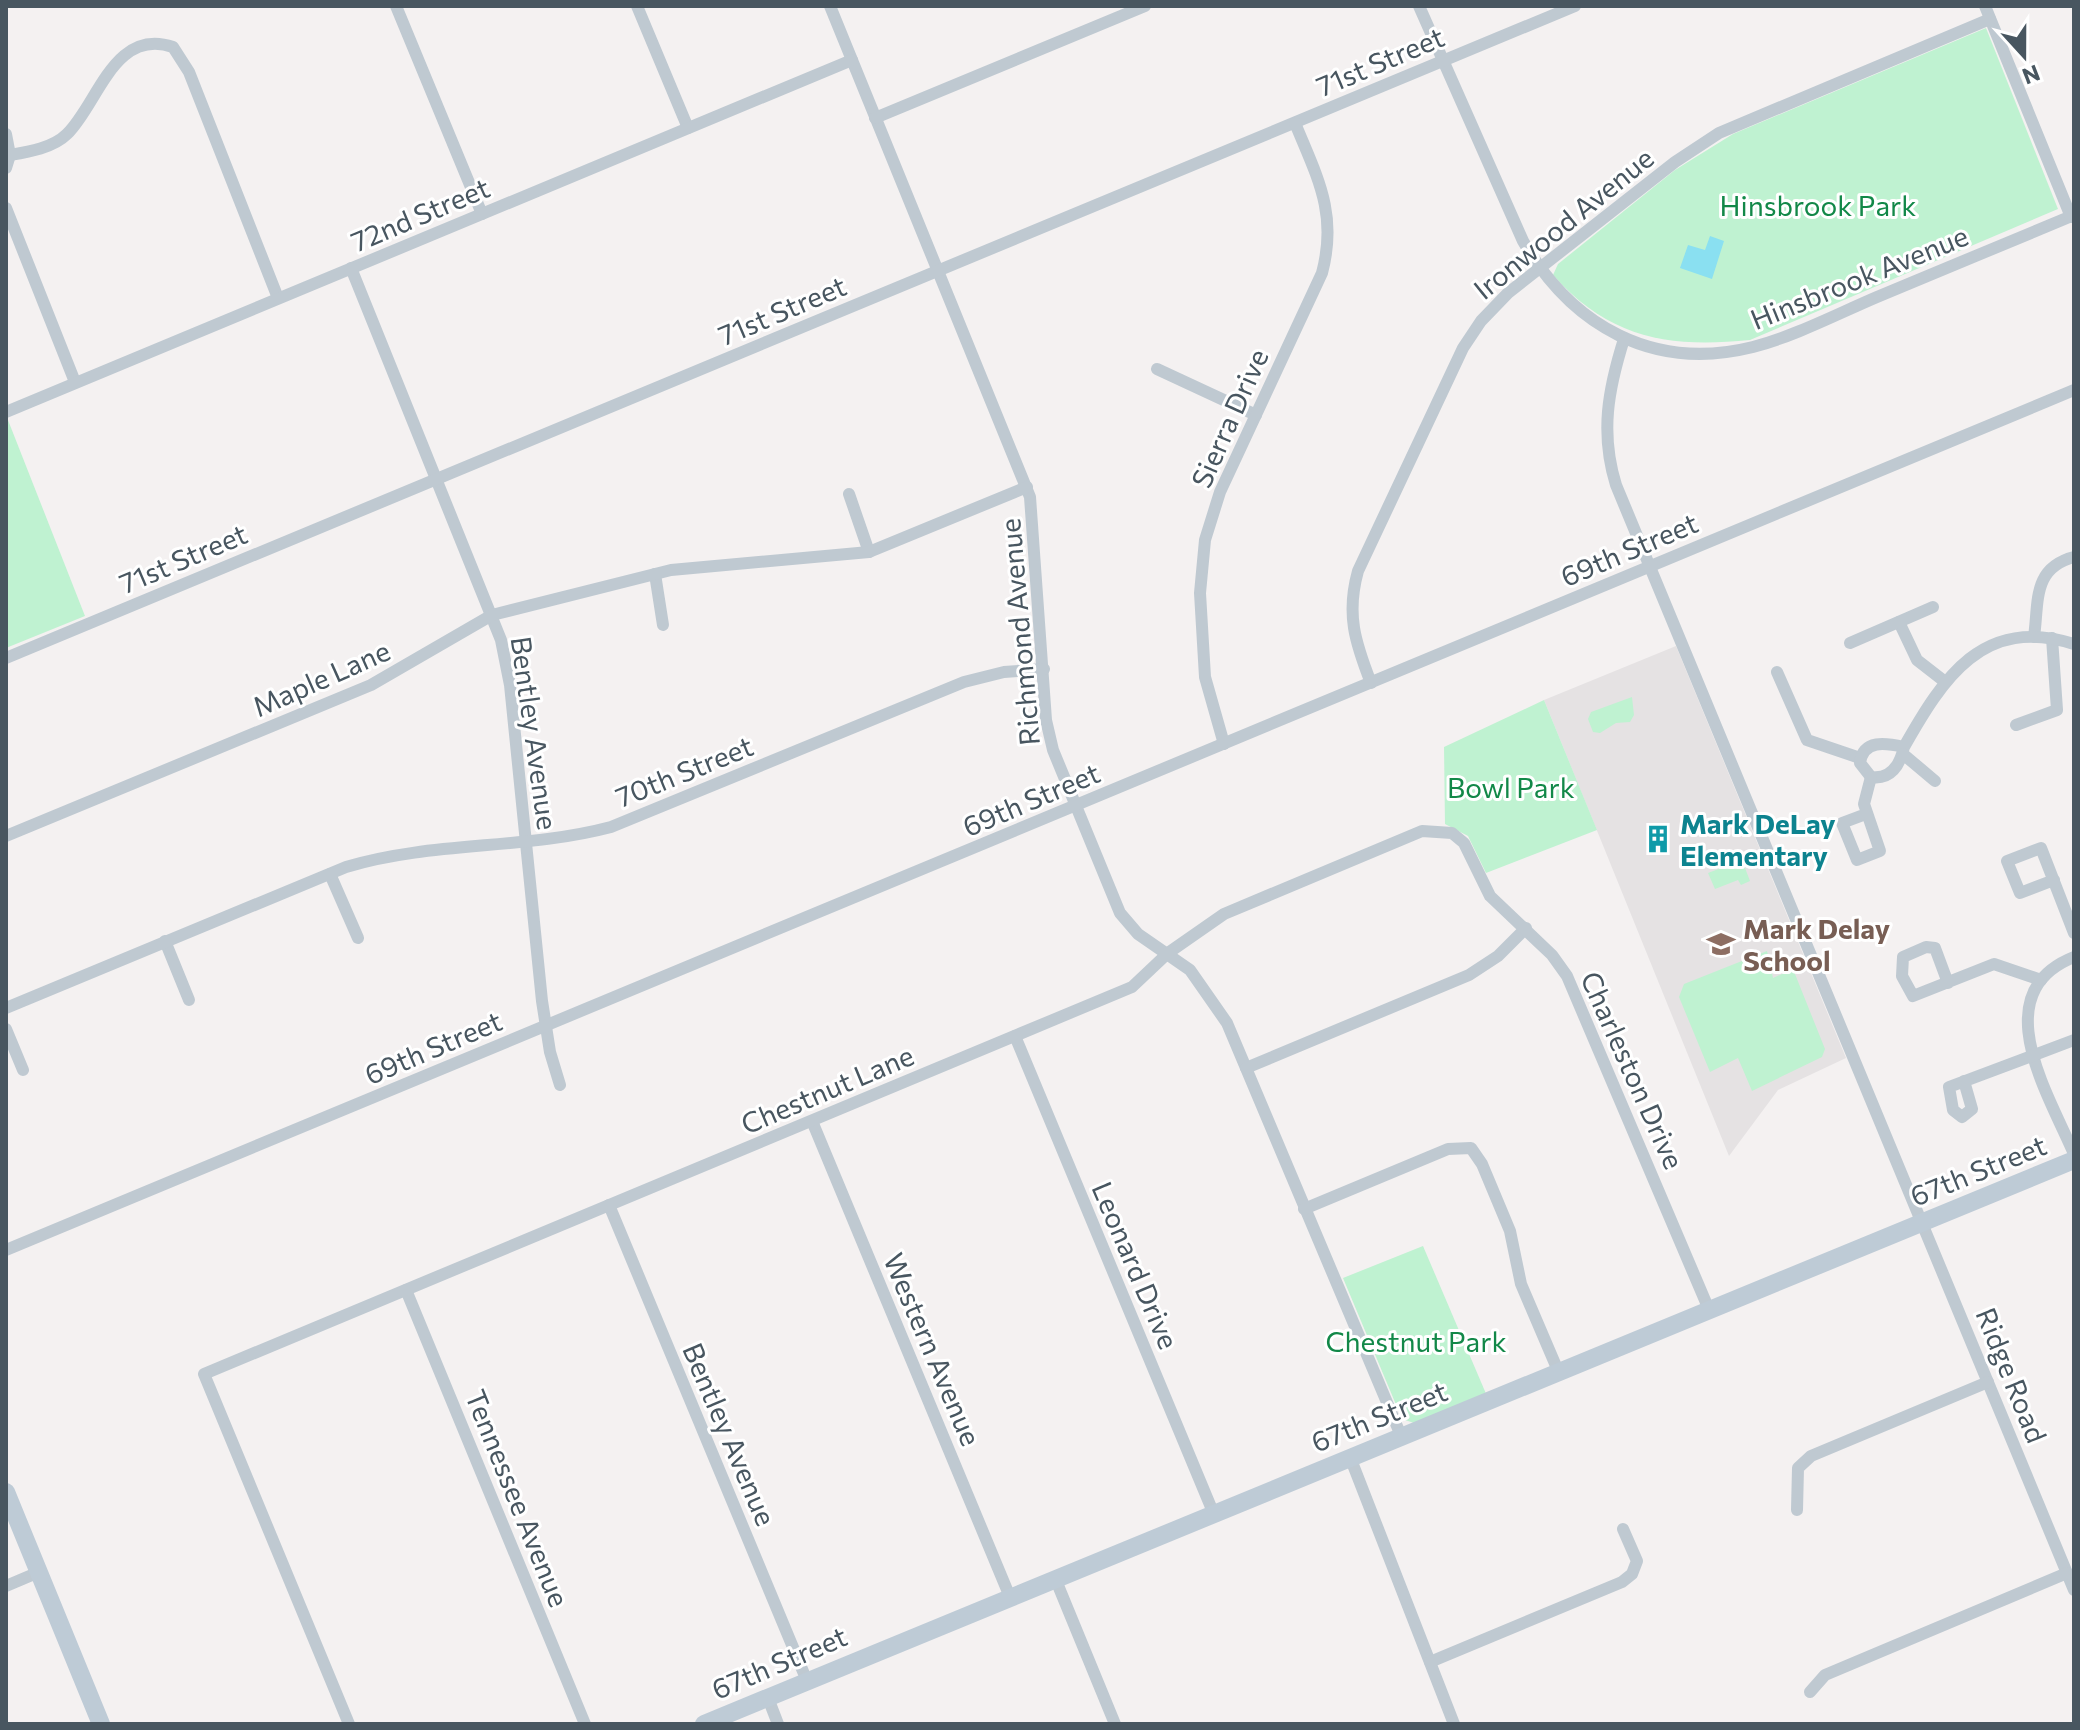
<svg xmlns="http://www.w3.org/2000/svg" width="2080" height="1730" font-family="Commissioner,sans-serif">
  <rect width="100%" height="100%" fill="#f4f1f1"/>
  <!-- education -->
  <polygon fill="#e5e2e3" points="1676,646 1846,1058 1778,1090 1729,1156 1544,700"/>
  <!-- green -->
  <g fill="#bff2d1">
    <path d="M 1986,28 L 2058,209 L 1750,340 C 1669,348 1610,339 1553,275 L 1558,264 L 1675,170 L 1733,134 Z"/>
    <polygon points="6,415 85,616 6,648"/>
    <polygon points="1632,697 1634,715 1630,722 1616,723 1600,733 1593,732 1588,719 1591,712"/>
    <polygon points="1544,700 1597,830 1486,873 1468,836 1445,824 1444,747"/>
    <polygon points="1742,860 1750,881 1741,885 1738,880 1715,889 1708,873"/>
    <polygon points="1767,951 1773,978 1793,969 1825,1049 1822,1057 1752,1091 1738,1058 1710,1072 1679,997 1684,984"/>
    <polygon points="1423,1246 1487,1396 1414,1423 1402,1419 1343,1278"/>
  </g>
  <!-- water -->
  <polygon fill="#8ae0f1" points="1710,236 1724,241 1712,279 1680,268 1688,245 1705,250"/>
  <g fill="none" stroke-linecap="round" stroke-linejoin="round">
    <!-- street -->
    <g stroke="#bfc9d1" stroke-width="12">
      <polyline points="396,6 482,214"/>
      <polyline points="637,6 688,128"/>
      <polyline points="830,6 1030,497 1046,720 1053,750 1120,913 1138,934 1190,970 1227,1023 1402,1438"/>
      <path d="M 1419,6 L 1523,241 C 1572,326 1653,372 1753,347 C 1795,336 1837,314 1877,297 C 1943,270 2008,242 2074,215"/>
      <polyline points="1985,6 2071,217"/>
      <polyline points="875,118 1145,6"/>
      <polyline points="6,134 10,155 6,168"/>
      <path d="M 10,155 C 28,152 53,148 67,134 C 98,104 114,27 173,47 L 189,72 L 278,298"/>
      <polyline points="6,208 75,382"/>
      <polyline points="351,268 501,640 510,685 542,1001 550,1052 560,1085"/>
      <path d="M 1624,339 C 1608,390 1600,433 1616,485 L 2074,1590"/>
      <polyline points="1157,369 1256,415"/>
      <polyline points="6,412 852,60"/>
      <polyline points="849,494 869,552"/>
      <polyline points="655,574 663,625"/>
      <polyline points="1899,622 1917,660 1944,681"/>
      <path d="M 2034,637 C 2039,602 2032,568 2074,557"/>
      <polyline points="1850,643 1933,607"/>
      <polyline points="6,658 1575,6"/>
      <polyline points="1777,672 1807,740 1860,758"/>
      <path d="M 1371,683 C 1355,642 1346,614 1358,571 L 1463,348 L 1481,321 L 1508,293 L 1675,162 L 1719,133 L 1990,19"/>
      <polyline points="2016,725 2057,710 2052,638"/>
      <path d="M 1224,744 L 1205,677 L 1200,593 L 1205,540 L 1220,492 L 1322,273 C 1338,213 1317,177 1295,123"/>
      <path d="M 1904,747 C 1900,765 1891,780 1871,777 L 1860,763 C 1863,739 1886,743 1904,747 C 1943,678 1983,615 2074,644"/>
      <polyline points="1903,754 1935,781"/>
      <polyline points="1866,814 1842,823 1857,860 1880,851 1864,804 1871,777"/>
      <polyline points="6,836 371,685 492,615 671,570 869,552 1027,487"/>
      <polyline points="330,874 358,938"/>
      <polyline points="2054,880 2020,893 2007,861 2041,848 2074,933"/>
      <polyline points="165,941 189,1000"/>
      <path d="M 2074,957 C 1984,993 2049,1095 2074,1154"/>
      <polyline points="1948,983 1935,948 1926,947 1903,957 1902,976 1913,996 1994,964 2041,980"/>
      <path d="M 6,1008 L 346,867 C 432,841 524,850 611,827 L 964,682 L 1004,672 L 1044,669"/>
      <polyline points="6,1029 23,1070"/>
      <polyline points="1015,1036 1213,1512"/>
      <polyline points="1246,1068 1469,975 1498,956 1526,928"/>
      <polyline points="1964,1081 1972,1109 1962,1117 1953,1110 1949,1087 2074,1040"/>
      <polyline points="812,1121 1010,1597"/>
      <polyline points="609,1205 807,1681"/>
      <polyline points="1304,1209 1448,1149 1471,1148 1482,1164 1510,1231 1521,1284 1559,1373"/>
      <polyline points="6,1250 2074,390"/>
      <polyline points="406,1290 585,1724"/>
      <polyline points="1350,1457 1454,1724"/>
      <polyline points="1797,1510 1798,1468 1811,1456 1988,1382"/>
      <polyline points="1055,1578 1115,1724"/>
      <polyline points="6,1586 39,1572"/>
      <polyline points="1430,1662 1622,1582 1632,1574 1637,1561 1623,1529"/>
      <polyline points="1810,1692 1825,1675 2067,1573"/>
      <polyline points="768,1698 778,1724"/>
      <polyline points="349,1724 204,1374 1132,987 1168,953 1224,914 1422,831 1452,833 1464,843 1490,896 1552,955 1567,976 1710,1312"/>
    </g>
    <!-- secondary -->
    <g stroke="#becbd6" stroke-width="18">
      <polyline points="6,1492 101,1724"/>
      <polyline points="704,1724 2074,1160"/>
    </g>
  </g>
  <!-- icons -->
  <defs>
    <symbol id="building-bare" viewBox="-9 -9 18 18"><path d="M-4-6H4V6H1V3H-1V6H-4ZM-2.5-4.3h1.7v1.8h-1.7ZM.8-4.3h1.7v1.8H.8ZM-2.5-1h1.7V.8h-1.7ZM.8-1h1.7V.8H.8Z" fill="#0f9aa8" stroke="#fff" stroke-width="2.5" paint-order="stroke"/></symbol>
    <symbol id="school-bare" viewBox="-9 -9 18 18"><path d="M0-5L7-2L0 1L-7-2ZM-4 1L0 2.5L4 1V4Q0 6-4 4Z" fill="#8d6e63" stroke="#fff" stroke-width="2.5" paint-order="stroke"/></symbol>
  </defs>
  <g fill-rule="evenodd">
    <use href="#building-bare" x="1638" y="819" width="40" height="40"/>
    <use href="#school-bare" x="1701" y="924" width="40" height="40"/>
  </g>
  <g text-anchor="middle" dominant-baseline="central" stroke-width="6" stroke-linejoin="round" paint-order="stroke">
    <!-- street labels -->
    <g font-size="28" fill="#485660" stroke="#fff">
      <text transform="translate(1380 61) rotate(-23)">71st Street</text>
      <text transform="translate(420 214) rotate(-23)">72nd Street</text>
      <text transform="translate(1563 223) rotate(-39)">Ironwood Avenue</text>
      <text transform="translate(1859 277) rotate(-22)">Hinsbrook Avenue</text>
      <text transform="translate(782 310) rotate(-23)">71st Street</text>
      <text transform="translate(1229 418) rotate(-66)">Sierra Drive</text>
      <text transform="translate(1629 549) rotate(-23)">69th Street</text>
      <text transform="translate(183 558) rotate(-23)">71st Street</text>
      <text transform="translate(1019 632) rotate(-95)">Richmond Avenue</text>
      <text transform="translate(321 678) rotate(-24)">Maple Lane</text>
      <text transform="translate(535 733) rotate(82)">Bentley Avenue</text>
      <text transform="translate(684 771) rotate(-22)">70th Street</text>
      <text transform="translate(1031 799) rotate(-23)">69th Street</text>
      <text transform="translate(433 1047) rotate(-23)">69th Street</text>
      <text transform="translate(1633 1070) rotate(66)">Charleston Drive</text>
      <text transform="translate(827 1089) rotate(-23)">Chestnut Lane</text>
      <text transform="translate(1978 1170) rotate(-22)">67th Street</text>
      <text transform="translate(1136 1265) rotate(67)">Leonard Drive</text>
      <text transform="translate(933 1349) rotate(67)">Western Avenue</text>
      <text transform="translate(2012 1375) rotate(68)">Ridge Road</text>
      <text transform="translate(1379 1416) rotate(-22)">67th Street</text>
      <text transform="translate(730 1434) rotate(67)">Bentley Avenue</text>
      <text transform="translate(518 1498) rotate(68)">Tennessee Avenue</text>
      <text transform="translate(779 1662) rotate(-23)">67th Street</text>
    </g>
    <!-- park labels -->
    <g font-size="28" fill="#128848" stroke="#fff">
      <text x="1818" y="205">Hinsbrook Park</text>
      <text x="1511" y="787">Bowl Park</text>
      <text x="1416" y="1341">Chestnut Park</text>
    </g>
    <!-- culture labels -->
    <g font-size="28" font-weight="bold" fill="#0d838f" stroke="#fff" text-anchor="start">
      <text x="1680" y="823">Mark DeLay<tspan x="1680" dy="32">Elementary</tspan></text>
    </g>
    <!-- education labels -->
    <g font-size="28" font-weight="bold" fill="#785e54" stroke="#fff" text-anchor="start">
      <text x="1743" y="928">Mark Delay<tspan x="1743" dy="32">School</tspan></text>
    </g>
  </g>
  <!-- border -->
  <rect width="2080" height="1730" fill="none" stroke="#485660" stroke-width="16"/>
  <!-- north arrow -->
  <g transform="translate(2024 56) rotate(159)" stroke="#ffffff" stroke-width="6" paint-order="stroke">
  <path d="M0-6L14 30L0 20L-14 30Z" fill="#485660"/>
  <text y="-12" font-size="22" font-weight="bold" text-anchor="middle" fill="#485660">N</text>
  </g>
</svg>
